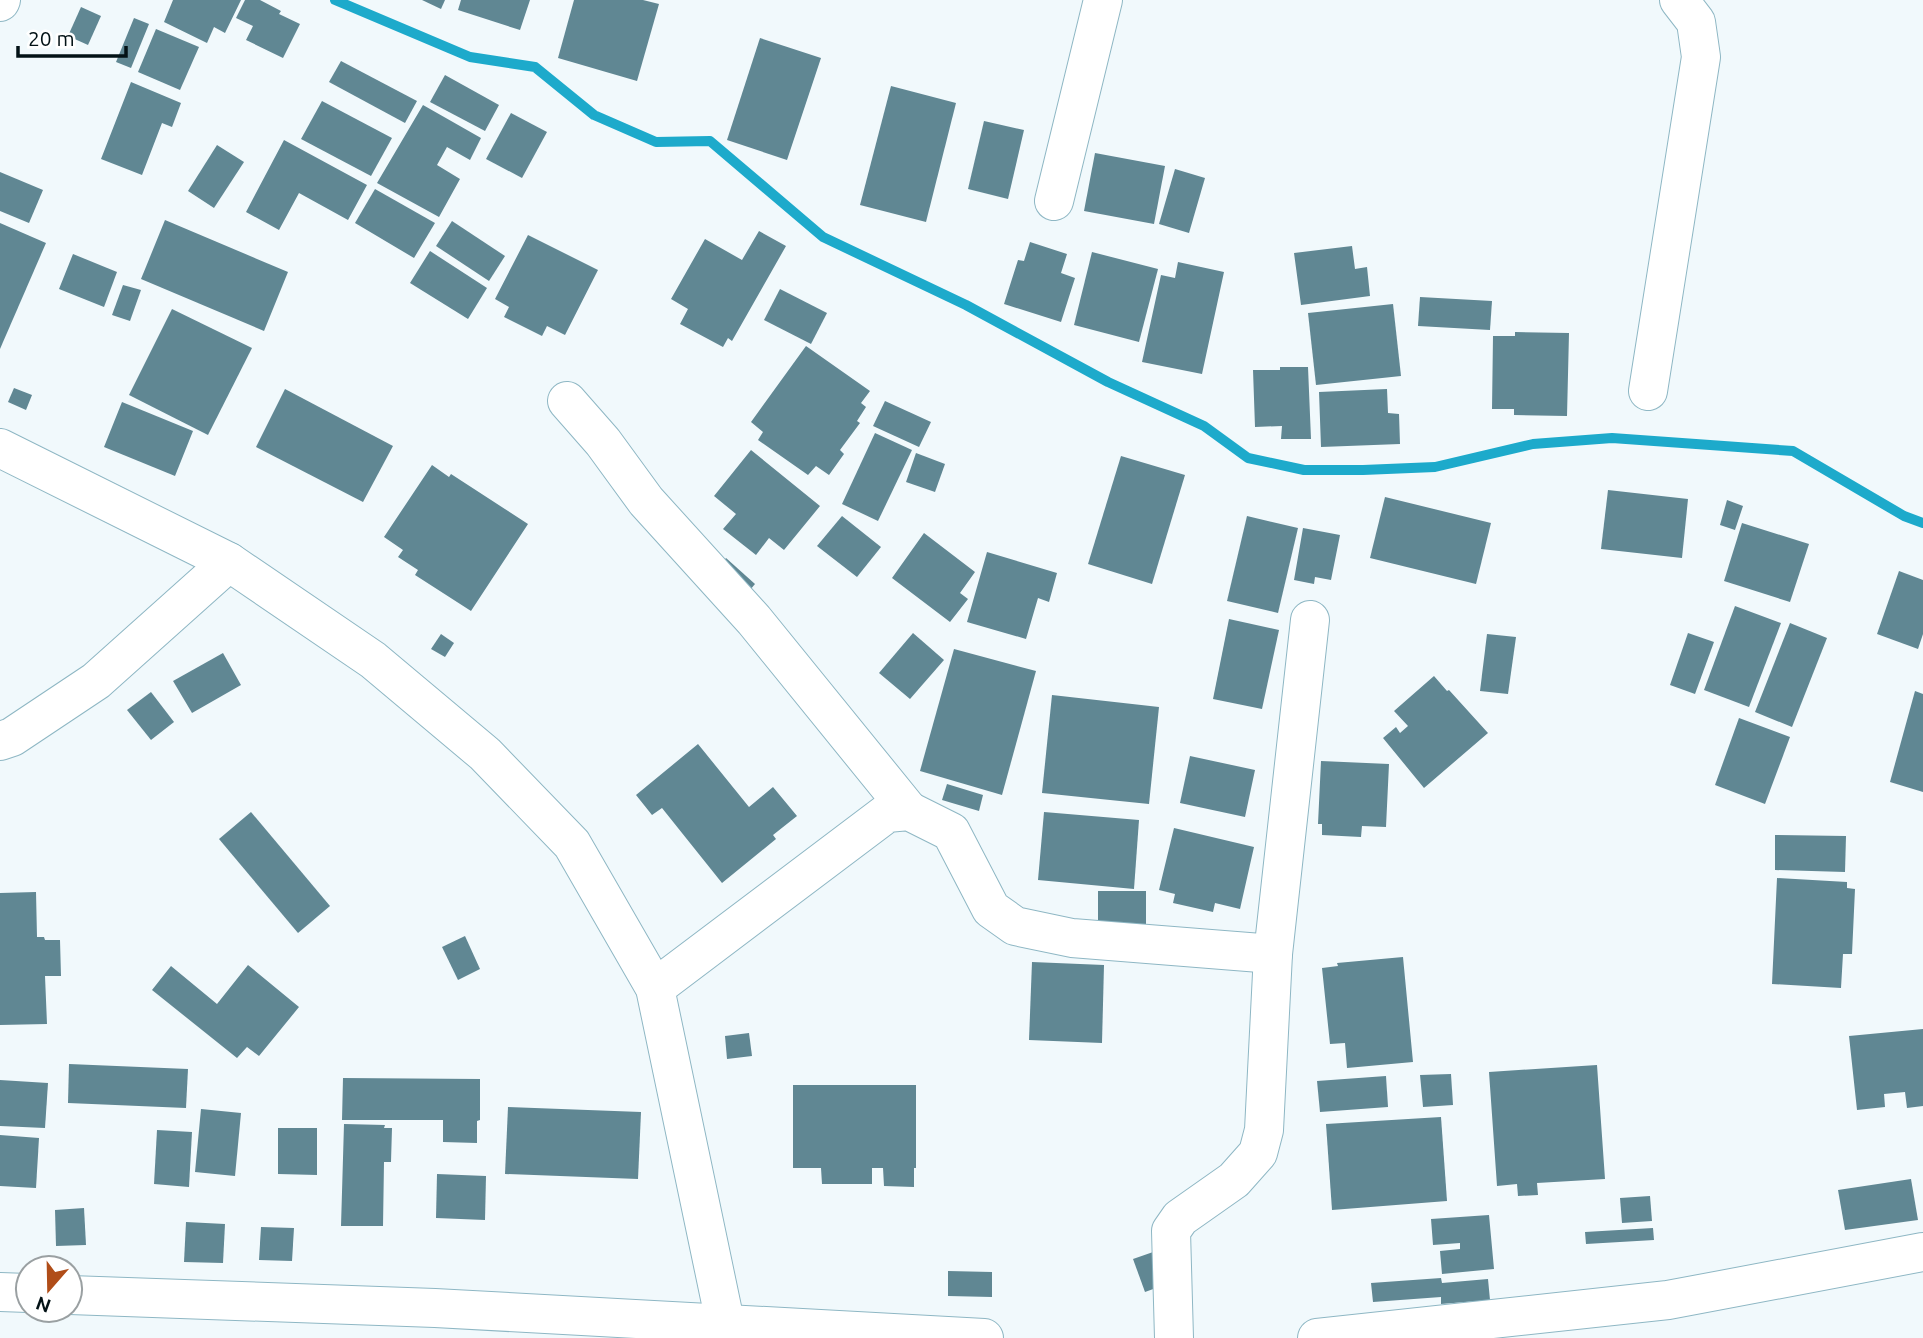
<svg xmlns="http://www.w3.org/2000/svg" width="1923" height="1338" font-family="Ubuntu,sans-serif">
  <rect width="100%" height="100%" fill="#f1f9fc"/>
  <g fill="none" stroke-linecap="round" stroke-linejoin="round">
    <!-- stream -->
    <polyline stroke="#1daacb" stroke-width="10" points="335,0 470,57 535,67 594,115 656,142 710,141 823,237 966,305 1108,382 1204,426 1248,458 1304,470 1363,470 1435,467 1533,444 1612,438 1793,451 1904,516 1923,523"/>
  </g>
  <!-- building -->
  <g fill="#608793">
    <polygon points="173,0 241,0 225,33 214,27 207,43 164,22"/>
    <polygon points="245,0 260,0 281,11 279,14 300,24 283,58 246,40 253,26 236,18"/>
    <polygon points="422,0 445,0 441,9"/>
    <polygon points="461,0 530,0 520,30 458,10"/>
    <polygon points="574,0 643,0 659,4 637,81 558,58"/>
    <polygon points="81,7 101,16 88,45 68,36"/>
    <polygon points="134,18 149,24 131,68 116,62"/>
    <polygon points="156,29 199,47 180,90 138,72"/>
    <polygon points="760,38 821,58 787,160 727,140"/>
    <polygon points="341,61 417,101 405,123 329,82"/>
    <polygon points="445,75 499,105 485,131 430,102"/>
    <polygon points="131,82 181,103 172,127 162,123 142,175 101,159"/>
    <polygon points="891,86 956,103 926,222 860,205"/>
    <polygon points="322,101 392,138 371,176 301,139"/>
    <polygon points="423,105 481,138 470,160 447,147 437,165 460,179 439,217 377,183"/>
    <polygon points="511,113 547,132 522,178 486,159"/>
    <polygon points="984,121 1024,130 1008,199 968,189"/>
    <polygon points="284,140 367,185 348,220 299,193 279,230 246,212"/>
    <polygon points="217,145 244,162 214,208 188,191"/>
    <polygon points="1095,153 1165,166 1154,224 1084,211"/>
    <polygon points="1175,169 1205,178 1189,233 1159,224"/>
    <polygon points="0,172 43,190 29,223 0,211"/>
    <polygon points="375,189 435,223 414,258 355,223"/>
    <polygon points="165,220 288,272 264,331 141,279"/>
    <polygon points="452,221 505,256 489,281 436,246"/>
    <polygon points="0,223 46,243 0,349"/>
    <polygon points="759,231 786,246 732,341 728,338 723,347 680,324 688,309 671,299 705,239 742,260"/>
    <polygon points="528,235 598,270 565,335 547,326 542,336 504,317 509,307 495,299"/>
    <polygon points="1030,242 1067,254 1061,273 1075,278 1061,322 1004,304 1018,260 1024,261"/>
    <polygon points="1352,246 1355,269 1367,267 1370,296 1301,305 1294,253"/>
    <polygon points="430,251 487,288 468,319 410,283"/>
    <polygon points="1092,252 1158,269 1139,342 1074,325"/>
    <polygon points="73,254 117,272 104,307 59,289"/>
    <polygon points="1178,262 1224,272 1202,374 1142,362 1161,275 1175,278"/>
    <polygon points="123,285 141,290 130,321 112,315"/>
    <polygon points="780,289 827,313 811,344 764,320"/>
    <polygon points="1420,297 1492,301 1490,330 1418,326"/>
    <polygon points="1393,304 1401,376 1316,385 1308,313"/>
    <polygon points="172,309 252,348 208,435 129,395"/>
    <polygon points="1515,332 1569,333 1567,416 1514,415 1514,409 1492,409 1493,336 1515,336"/>
    <polygon points="806,346 870,391 861,403 866,407 857,421 860,423 840,450 844,454 829,475 816,466 808,475 758,440 763,432 751,422"/>
    <polygon points="1280,367 1308,367 1311,439 1281,439 1282,426 1255,427 1253,370 1280,370"/>
    <polygon points="14,388 32,395 26,410 8,402"/>
    <polygon points="285,389 393,446 363,502 256,447"/>
    <polygon points="1387,389 1388,413 1399,414 1400,444 1321,447 1319,392"/>
    <polygon points="885,401 931,422 919,447 873,426"/>
    <polygon points="122,402 193,431 175,476 104,447"/>
    <polygon points="875,433 912,450 878,521 842,504"/>
    <polygon points="751,450 820,506 784,550 769,538 756,555 723,529 736,514 714,496"/>
    <polygon points="916,453 945,464 935,492 906,482"/>
    <polygon points="1121,456 1185,475 1152,584 1088,564"/>
    <polygon points="432,465 449,477 451,474 528,524 471,611 415,575 418,570 398,557 403,550 384,537"/>
    <polygon points="1608,490 1688,499 1682,558 1601,549"/>
    <polygon points="1385,497 1491,523 1476,584 1370,558"/>
    <polygon points="1727,500 1743,506 1735,530 1720,525"/>
    <polygon points="842,516 881,547 857,577 817,546"/>
    <polygon points="1247,516 1298,528 1278,613 1227,601"/>
    <polygon points="1742,523 1809,544 1790,602 1724,581"/>
    <polygon points="1303,528 1340,535 1331,580 1315,577 1314,584 1294,580"/>
    <polygon points="924,533 975,572 960,593 968,599 950,622 892,578"/>
    <polygon points="987,552 1057,573 1049,602 1038,598 1026,639 967,622"/>
    <polygon points="726,558 755,584 745,596 716,570"/>
    <polygon points="1899,571 1923,580 1923,634 1918,649 1877,634"/>
    <polygon points="1735,606 1781,623 1749,707 1704,690"/>
    <polygon points="1229,619 1279,630 1262,709 1213,699"/>
    <polygon points="1790,623 1827,638 1792,727 1755,712"/>
    <polygon points="913,633 944,660 910,699 879,673"/>
    <polygon points="1688,633 1714,642 1695,694 1670,685"/>
    <polygon points="441,634 454,643 445,657 431,649"/>
    <polygon points="1487,634 1516,637 1508,694 1480,691"/>
    <polygon points="954,649 1036,671 1002,795 920,771"/>
    <polygon points="223,653 241,685 192,713 173,681"/>
    <polygon points="1434,676 1447,691 1449,690 1488,733 1424,788 1383,738 1396,727 1400,733 1408,726 1394,711"/>
    <polygon points="1915,691 1923,694 1923,792 1890,782"/>
    <polygon points="151,692 174,722 151,740 127,710"/>
    <polygon points="1052,695 1159,707 1149,804 1042,793"/>
    <polygon points="1739,718 1790,737 1765,804 1715,785"/>
    <polygon points="698,744 749,807 773,787 797,816 773,835 776,839 722,883 662,808 652,815 636,795"/>
    <polygon points="1190,756 1255,770 1245,817 1180,803"/>
    <polygon points="1321,761 1389,764 1386,827 1362,826 1361,837 1322,835 1322,824 1318,824"/>
    <polygon points="947,784 983,795 979,811 942,800"/>
    <polygon points="251,812 330,906 298,933 219,839"/>
    <polygon points="1044,812 1139,820 1134,889 1038,880"/>
    <polygon points="1174,828 1254,847 1240,909 1215,903 1213,912 1173,903 1175,894 1159,890"/>
    <polygon points="1775,835 1846,836 1845,872 1775,870"/>
    <polygon points="1777,878 1847,882 1847,888 1855,889 1852,954 1843,954 1841,988 1772,984"/>
    <rect x="1098" y="891" width="48" height="33"/>
    <polygon points="36,892 37,937 44,937 45,940 60,940 61,976 45,976 47,1024 0,1025 0,893"/>
    <polygon points="465,936 480,969 458,980 442,947"/>
    <polygon points="1403,957 1413,1062 1347,1068 1345,1043 1330,1044 1322,968 1338,966 1337,963"/>
    <polygon points="1032,962 1104,965 1102,1043 1029,1040"/>
    <polygon points="248,965 299,1007 259,1056 247,1047 237,1058 152,990 171,966 217,1004"/>
    <polygon points="1923,1029 1923,1106 1907,1108 1905,1092 1884,1094 1885,1107 1857,1110 1849,1036"/>
    <polygon points="749,1033 752,1056 727,1059 725,1036"/>
    <polygon points="69,1064 188,1069 186,1108 68,1103"/>
    <polygon points="1597,1065 1605,1179 1537,1183 1538,1195 1518,1196 1517,1184 1497,1186 1489,1072"/>
    <polygon points="1451,1074 1453,1105 1423,1107 1420,1075"/>
    <polygon points="1386,1076 1388,1107 1320,1112 1317,1081"/>
    <polygon points="343,1078 480,1079 480,1120 477,1121 477,1143 443,1142 443,1120 342,1120"/>
    <polygon points="0,1080 48,1083 45,1128 0,1126"/>
    <polygon points="793,1085 916,1085 916,1168 914,1168 914,1187 884,1186 883,1168 872,1168 872,1184 822,1184 821,1168 793,1168"/>
    <polygon points="508,1107 641,1112 638,1179 505,1174"/>
    <polygon points="201,1109 241,1113 235,1176 195,1172"/>
    <polygon points="1441,1117 1447,1201 1332,1210 1326,1124"/>
    <polygon points="344,1124 385,1125 384,1128 392,1128 391,1162 384,1162 383,1226 341,1226"/>
    <polygon points="278,1128 317,1128 317,1175 278,1174"/>
    <polygon points="157,1130 192,1132 189,1187 154,1184"/>
    <polygon points="0,1135 39,1138 36,1188 0,1186"/>
    <polygon points="437,1174 486,1176 485,1220 436,1218"/>
    <polygon points="1911,1179 1918,1220 1845,1230 1838,1190"/>
    <polygon points="1650,1196 1652,1221 1622,1223 1620,1198"/>
    <polygon points="84,1208 86,1245 56,1246 55,1210"/>
    <polygon points="1489,1215 1494,1269 1442,1274 1440,1251 1460,1249 1460,1243 1433,1245 1431,1219"/>
    <polygon points="186,1222 225,1224 223,1263 184,1262"/>
    <polygon points="261,1227 294,1228 292,1261 259,1260"/>
    <polygon points="1653,1228 1654,1240 1586,1244 1585,1232"/>
    <polygon points="1156,1251 1167,1284 1145,1292 1133,1259"/>
    <polygon points="948,1271 992,1272 992,1297 948,1296"/>
    <polygon points="1441,1278 1442,1283 1488,1279 1490,1300 1441,1304 1441,1297 1373,1302 1371,1283"/>
  </g>
  <g fill="none" stroke-linecap="round" stroke-linejoin="round">
    <defs>
      <g id="street">
        <polyline points="0,2 1,0"/>
        <polyline points="1054,201 1103,0"/>
        <polyline points="1648,391 1701,57 1696,22 1679,0"/>
        <polyline points="567,401 603,442 646,501 754,620 909,811"/>
        <polyline points="0,448 229,562 373,660 485,754 572,844 655,988 725,1322"/>
        <polyline points="0,741 12,737 96,681 229,562"/>
        <polyline points="655,988 887,813 909,811 951,832 991,909 1015,926 1072,938 1273,954"/>
        <polyline points="0,1292 28,1293"/>
        <polyline points="70,1295 435,1308 984,1338"/>
        <polyline points="1174,1338 1171,1231 1180,1218 1234,1180 1258,1153 1264,1130 1273,954 1310,620"/>
        <polyline points="1317,1338 1668,1300 1923,1252"/>
      </g>
    </defs>
    <!-- street casing -->
    <use href="#street" stroke="#8eb7c4" stroke-width="40"/>
    <!-- street -->
    <use href="#street" stroke="#fff" stroke-width="38"/>
  </g>
  <!-- north arrow -->
  <g transform="translate(49 1289) rotate(200)"><circle r="33" fill="#ffffff" stroke="#9aa0a2" stroke-width="2"/>
  <path d="M0-5L12 26L0 18L-12 26Z" fill="#b04d18"/>
  <text y="-10" font-size="19" font-weight="bold" text-anchor="middle" fill="#031216">N</text>
  </g>
  <!-- scale -->
  <path d="M18 46v10h108v-10" fill="none" stroke="#031216" stroke-width="3.5"/>
  <text x="28" y="46" font-size="21" fill="#031216" stroke="#ffffff" stroke-width="5" paint-order="stroke">20 m</text>
</svg>
